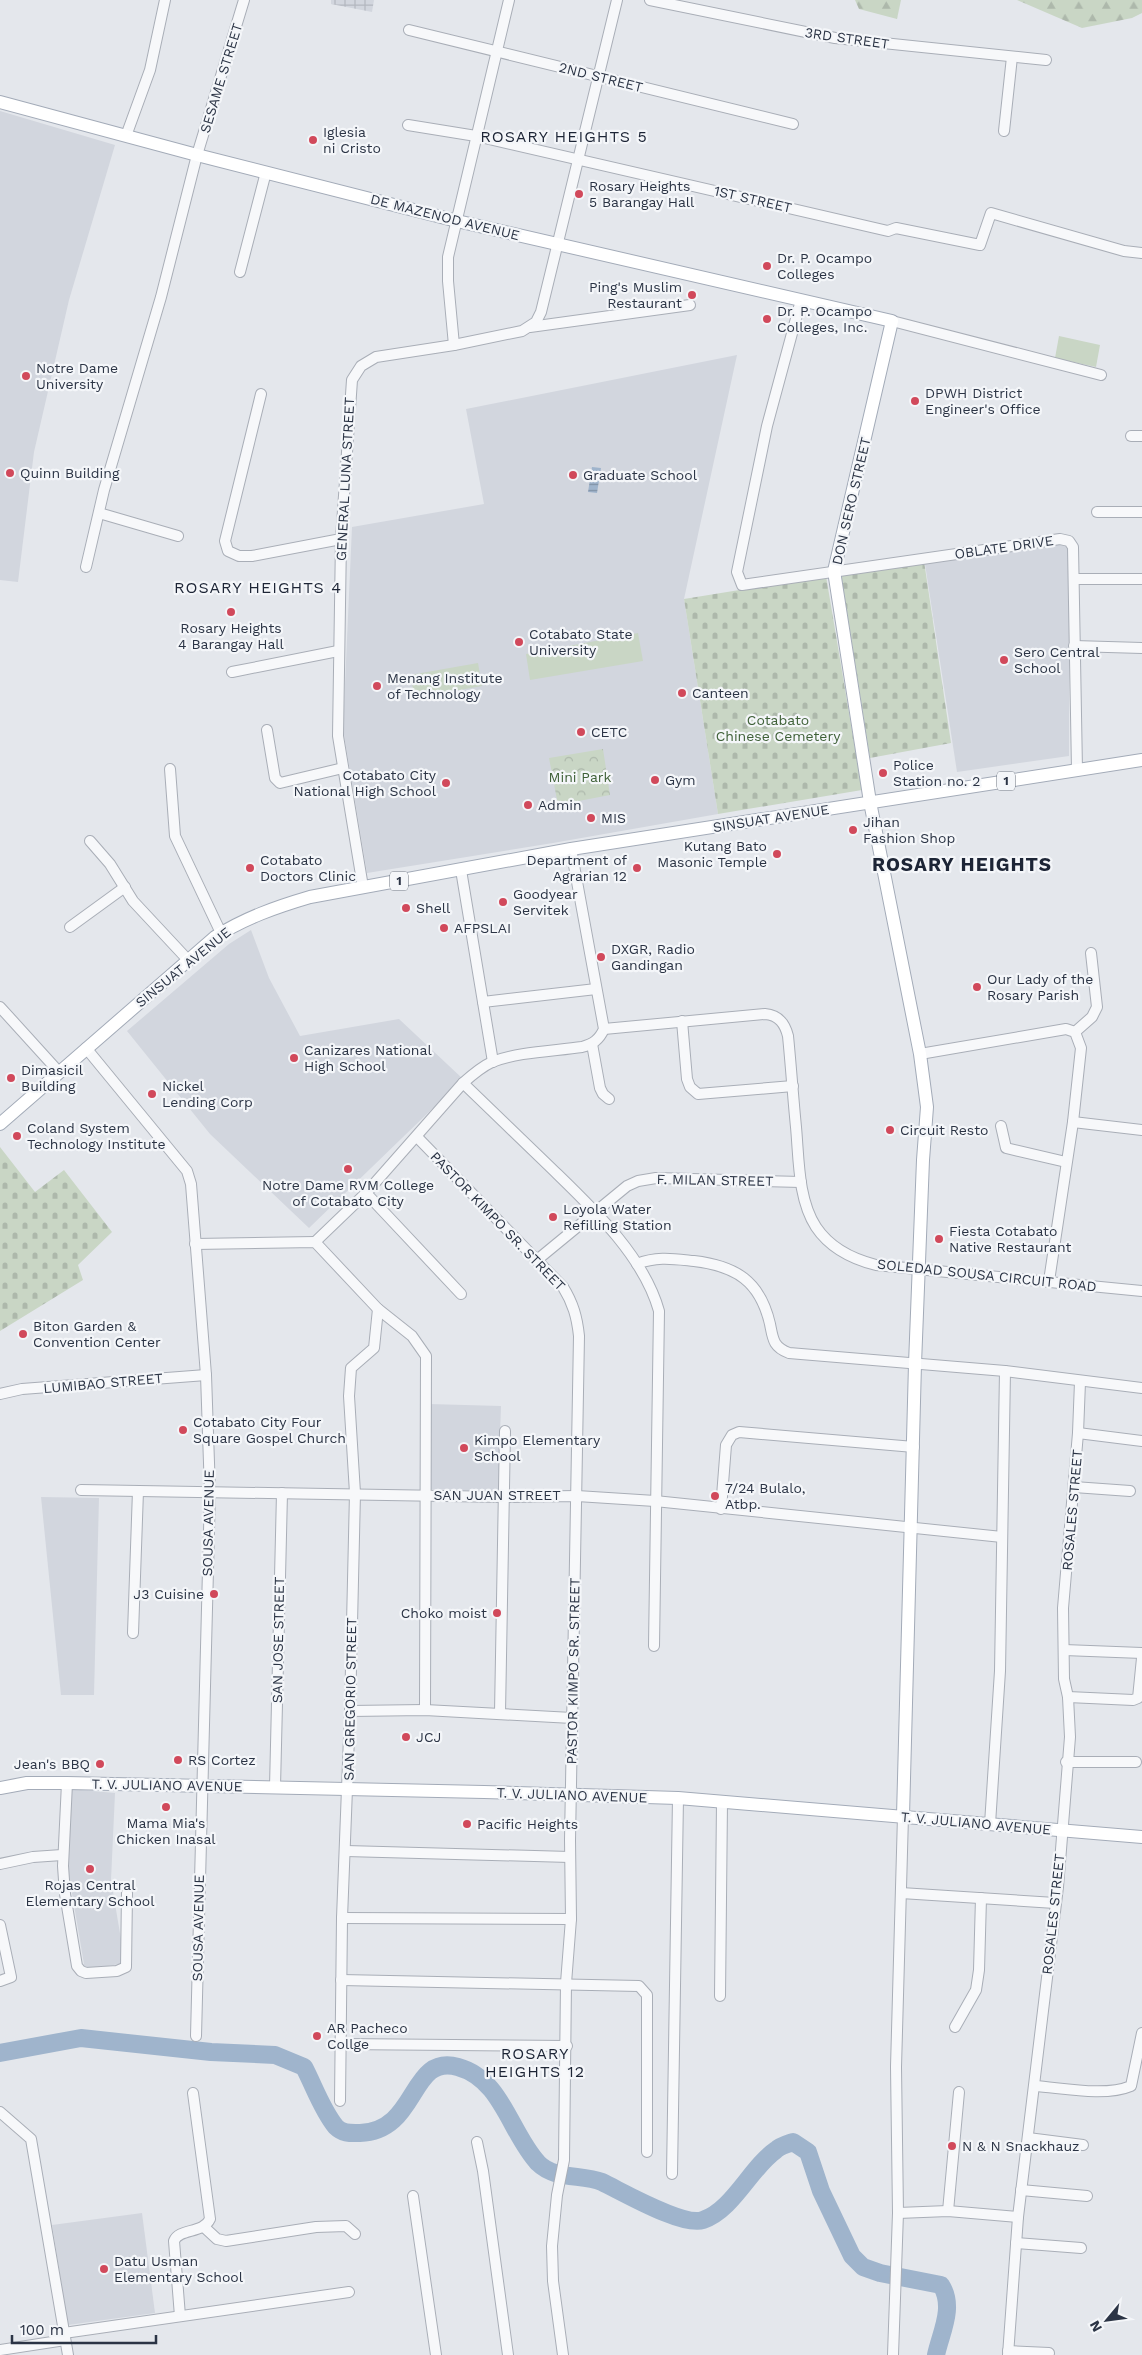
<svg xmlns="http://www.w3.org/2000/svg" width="1142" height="2355" font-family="'Work Sans',sans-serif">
  <defs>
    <pattern id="industrial-grid" width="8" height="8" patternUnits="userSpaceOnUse" patternTransform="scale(1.25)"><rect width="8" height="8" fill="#d2d6de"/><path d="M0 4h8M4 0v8" fill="none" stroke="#b4b8c0"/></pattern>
    <pattern id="forest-firs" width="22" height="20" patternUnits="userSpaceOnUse" patternTransform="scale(1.25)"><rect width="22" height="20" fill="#c9d6c5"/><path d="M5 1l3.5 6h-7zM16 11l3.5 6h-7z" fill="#adb8ab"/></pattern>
    <pattern id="cemetery-stones" width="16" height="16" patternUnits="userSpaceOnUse" patternTransform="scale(1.25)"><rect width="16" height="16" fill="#c9d6c5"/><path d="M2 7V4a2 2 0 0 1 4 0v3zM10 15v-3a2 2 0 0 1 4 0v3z" fill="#adb8ab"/></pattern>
    <pattern id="park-crowns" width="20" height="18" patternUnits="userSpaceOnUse" patternTransform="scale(1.25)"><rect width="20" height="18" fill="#c9d6c5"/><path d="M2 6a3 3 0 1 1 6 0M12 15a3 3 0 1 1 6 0" fill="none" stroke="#adb8ab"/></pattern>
    <pattern id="water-rules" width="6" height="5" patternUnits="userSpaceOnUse" patternTransform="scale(1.25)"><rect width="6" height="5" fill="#9fb4cc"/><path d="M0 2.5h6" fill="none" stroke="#8293a7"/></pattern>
  </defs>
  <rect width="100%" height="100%" fill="#e4e7ec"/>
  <!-- built -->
  <g fill="#d2d6de">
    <polygon points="0,111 115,145 69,300 34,452 18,582 0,580"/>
    <polygon points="737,355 684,599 718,814 553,843 367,873 343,729 352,527 484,504 466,409"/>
    <polygon points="1060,542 1069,548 1069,756 957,772 925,564"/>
    <polygon points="251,930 269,978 300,1036 399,1019 463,1079 309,1228 210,1134 127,1031 229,944"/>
    <polygon points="429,1404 501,1406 498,1491 427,1489"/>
    <polygon points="41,1497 99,1498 94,1695 61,1695"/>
    <polygon points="69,1789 115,1793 111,1880 125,1963 85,1970 66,1858"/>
    <polygon points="142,2213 155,2313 68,2325 52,2225"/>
  </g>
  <!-- industrial -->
  <polygon fill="url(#industrial-grid)" points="331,0 374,0 372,12 331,4"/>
  <!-- forest -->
  <g fill="url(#forest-firs)">
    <polygon points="855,0 901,0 897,19 859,9"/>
    <polygon points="1017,0 1142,0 1142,13 1132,18 1082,28"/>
  </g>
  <!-- cemetery -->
  <g fill="url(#cemetery-stones)">
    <polygon points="924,561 951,743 870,758 841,574"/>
    <polygon points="826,576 862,790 718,814 684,599"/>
    <polygon points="0,1147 35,1192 64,1170 112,1232 78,1265 83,1280 0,1331"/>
  </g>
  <!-- park -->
  <polygon fill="url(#park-crowns)" points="603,749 610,795 558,805 549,758"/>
  <!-- garden -->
  <g fill="#c9d6c5">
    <polygon points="1059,336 1100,345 1096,367 1055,358"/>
    <polygon points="638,633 643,661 530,680 526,654"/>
    <polygon points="478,663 482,686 415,698 410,675"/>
  </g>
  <!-- water -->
  <polygon fill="url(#water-rules)" points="592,467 601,468 597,493 588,492"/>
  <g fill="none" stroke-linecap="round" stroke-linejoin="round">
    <!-- river -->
    <path stroke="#9fb4cc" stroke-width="18" d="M 0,2053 L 81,2038 L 211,2052 L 275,2055 L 304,2067 C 314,2086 322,2110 336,2127 C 343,2134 351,2133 360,2133 C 419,2131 409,2053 458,2067 C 502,2079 510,2133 538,2163 C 555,2180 581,2174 602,2182 C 623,2192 683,2227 703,2220 C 733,2210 751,2167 776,2150 C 780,2146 787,2144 793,2142 L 808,2152 L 821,2191 L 852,2256 L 863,2267 L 880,2273 L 941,2285 C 955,2307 941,2332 936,2355"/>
    <defs>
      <g id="minor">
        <polyline points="650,0 835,38 1046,60"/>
        <polyline points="409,30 793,124"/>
        <polyline points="408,125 476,136 888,231 896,228 980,245 991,213 1124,251 1142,253"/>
        <polyline points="1004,131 1012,57"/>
        <polyline points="126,136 150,70 165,0"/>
        <polyline points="240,272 266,172"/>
        <polyline points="801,300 767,426 737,572 742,585 1060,539 1069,541 1073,547 1077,770"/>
        <polyline points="892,321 1101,375"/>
        <polyline points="530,327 690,305"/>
        <polyline points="454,345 448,281 448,257 509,0"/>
        <polyline points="261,394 225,541 228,551 239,556 252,556 341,539"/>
        <polyline points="1131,436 1142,436"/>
        <polyline points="1097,512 1142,512"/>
        <polyline points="99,513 178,536"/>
        <polyline points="86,567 104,490 161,297 197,155 244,0"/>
        <polyline points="1074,579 1142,579"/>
        <polyline points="1074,646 1142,648"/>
        <polyline points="232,672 338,651"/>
        <polyline points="267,730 275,778 280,783 343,768"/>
        <polyline points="170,769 175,836 221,933"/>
        <polyline points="90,841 110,864 133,901 188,960"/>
        <polyline points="461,870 493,1062"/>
        <polyline points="363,887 338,736 341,539 352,380 361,366 376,357 454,345 522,331 536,322 541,312 617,0"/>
        <polyline points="70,927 125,887"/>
        <polyline points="483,1002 596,989"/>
        <polyline points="0,1007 59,1072"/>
        <polyline points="682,1021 687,1079 690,1087 698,1094 793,1086"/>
        <path d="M 604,1029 L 765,1014 C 779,1015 785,1024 788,1036 C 791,1066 793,1097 796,1127 C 799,1160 798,1199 816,1227 C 830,1248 852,1259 876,1265 L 1142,1291"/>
        <polyline points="1075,1032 1092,1017 1097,1007 1091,953"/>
        <polyline points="592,1044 600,1088 603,1094 609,1099"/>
        <polyline points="86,1048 187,1171 191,1184 206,1375 210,1492 196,2036"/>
        <polyline points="920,1054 1066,1029 1075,1032 1081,1048 1073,1122 1049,1281"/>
        <path d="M 463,1083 C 491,1110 520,1138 548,1165 C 590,1206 643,1254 659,1311 L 654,1646"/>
        <polyline points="1073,1122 1142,1130"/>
        <polyline points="1001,1126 1006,1148 1066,1162"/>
        <path d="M 417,1137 L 563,1287 C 573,1303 577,1317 579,1336 L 570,1840 L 571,1919 L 566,1983 L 564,2160 L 557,2195 L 552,2246 L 553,2281 L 563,2355"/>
        <polyline points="366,1193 461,1294"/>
        <path d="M 315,1242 L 366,1193 L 463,1083 C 472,1075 481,1067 492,1062 C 517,1052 555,1051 582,1047 C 593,1044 599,1040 604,1029 L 571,849"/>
        <polyline points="195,1244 315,1242 378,1309 412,1336 426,1356 425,1710"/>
        <polyline points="537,1260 627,1186 638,1181 656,1178 801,1182"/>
        <path d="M 637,1264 C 657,1256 674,1259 694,1261 C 736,1266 760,1281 770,1324 C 773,1339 773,1347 789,1353 L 1005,1371 L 1142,1388"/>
        <polyline points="0,1394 22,1389 206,1375"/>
        <polyline points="1078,1433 1142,1441"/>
        <polyline points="1074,1487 1130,1491"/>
        <polyline points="81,1490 504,1497 577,1496 655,1501 1002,1537"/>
        <polyline points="721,1509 726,1445 732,1435 739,1432 914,1447"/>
        <polyline points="133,1633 138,1491"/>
        <polyline points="1064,1650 1142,1653"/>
        <polyline points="1068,1697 1133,1700 1138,1698 1142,1658"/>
        <polyline points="350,1711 425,1710 572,1718"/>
        <polyline points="500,1713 505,1431"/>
        <polyline points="1066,1762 1136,1762"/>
        <polyline points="67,1783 63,1866 65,1894 77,1966 81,1971 86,1973 117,1971 126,1967 127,1893"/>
        <polyline points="275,1787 282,1493"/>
        <polyline points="990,1824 1000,1671 1005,1371"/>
        <polyline points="346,1851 570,1857"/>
        <polyline points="0,1864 33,1857 62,1855"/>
        <polyline points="901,1893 1055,1903"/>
        <polyline points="342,1918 571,1919"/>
        <polyline points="0,1925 11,1977 0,1981"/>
        <polyline points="341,1980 639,1986 647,1995 647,2152"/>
        <polyline points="720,1996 722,1802"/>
        <polyline points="955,2027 976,1990 979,1970 981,1898"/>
        <polyline points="340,2044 567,2046"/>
        <path d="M 1035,2086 C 1063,2088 1105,2097 1131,2086 L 1142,2033"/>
        <polyline points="340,2101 342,1918 350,1711 355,1493 349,1396 351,1368 374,1348 378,1309"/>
        <polyline points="0,2112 31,2139 68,2355"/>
        <polyline points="1028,2138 1083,2145"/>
        <polyline points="477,2142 483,2171 508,2355"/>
        <polyline points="672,2174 678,1798"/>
        <polyline points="1021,2190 1087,2196"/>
        <polyline points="413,2196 436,2355"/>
        <polyline points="948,2211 959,2092"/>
        <polyline points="898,2213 948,2211 1018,2217"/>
        <polyline points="204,2227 217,2239 226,2241 316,2227 346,2226 355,2234"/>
        <polyline points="1016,2243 1081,2248"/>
        <path d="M 180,2316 L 174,2241 C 179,2228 203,2234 210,2219 L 193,2093"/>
        <polyline points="64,2333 349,2292"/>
        <polyline points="0,2350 65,2340"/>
        <polyline points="1008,2351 1049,2353"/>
        <polyline points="893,2355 898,2213 896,2067 903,1816"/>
        <polyline points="1008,2355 1018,2217 1058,1887 1070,1737 1068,1697 1064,1679 1063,1608 1078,1433 1080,1382"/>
      </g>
      <g id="major">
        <polyline points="0,102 197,155 457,221 892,321 834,571 870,802 920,1054 927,1107 923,1160 915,1364 903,1816"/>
        <path d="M 0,1124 L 215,937 C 245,918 276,907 310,897 L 571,849 L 1142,760"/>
        <polyline points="0,1788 27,1783 67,1783 484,1792 678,1798 1142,1837"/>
      </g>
    </defs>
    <!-- minor casing -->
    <use href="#minor" stroke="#a9aeb7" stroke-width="12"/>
    <!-- major casing -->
    <use href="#major" stroke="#a3abb8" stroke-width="14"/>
    <!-- minor -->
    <use href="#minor" stroke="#f7f8fa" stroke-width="10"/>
    <!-- major -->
    <use href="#major" stroke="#fff" stroke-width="12"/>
  </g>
  <!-- markers -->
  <g fill="#d1495b" stroke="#f4f6f9" stroke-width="2">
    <circle cx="313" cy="140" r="5"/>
    <circle cx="579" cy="194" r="5"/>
    <circle cx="767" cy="266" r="5"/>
    <circle cx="692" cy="295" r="5"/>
    <circle cx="767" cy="319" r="5"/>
    <circle cx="26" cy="376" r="5"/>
    <circle cx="915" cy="401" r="5"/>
    <circle cx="10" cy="473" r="5"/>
    <circle cx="573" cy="475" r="5"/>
    <circle cx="231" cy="612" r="5"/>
    <circle cx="519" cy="642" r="5"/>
    <circle cx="1004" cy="660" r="5"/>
    <circle cx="377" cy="686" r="5"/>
    <circle cx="682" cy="693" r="5"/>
    <circle cx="581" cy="732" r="5"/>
    <circle cx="883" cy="773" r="5"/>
    <circle cx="655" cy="780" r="5"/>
    <circle cx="446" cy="783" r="5"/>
    <circle cx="528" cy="805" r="5"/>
    <circle cx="591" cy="818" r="5"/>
    <circle cx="853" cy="830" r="5"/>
    <circle cx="777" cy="854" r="5"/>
    <circle cx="250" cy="868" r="5"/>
    <circle cx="637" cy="868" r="5"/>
    <circle cx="503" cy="902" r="5"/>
    <circle cx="406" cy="908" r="5"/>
    <circle cx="444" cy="928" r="5"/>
    <circle cx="601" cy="957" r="5"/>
    <circle cx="977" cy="987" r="5"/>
    <circle cx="294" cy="1058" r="5"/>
    <circle cx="11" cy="1078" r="5"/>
    <circle cx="152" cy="1094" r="5"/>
    <circle cx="890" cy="1130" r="5"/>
    <circle cx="17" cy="1136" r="5"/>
    <circle cx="348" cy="1169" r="5"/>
    <circle cx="553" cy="1217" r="5"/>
    <circle cx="939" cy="1239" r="5"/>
    <circle cx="23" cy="1334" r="5"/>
    <circle cx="183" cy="1430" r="5"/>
    <circle cx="464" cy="1448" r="5"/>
    <circle cx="715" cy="1496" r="5"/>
    <circle cx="214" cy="1594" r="5"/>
    <circle cx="497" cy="1613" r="5"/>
    <circle cx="406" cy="1737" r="5"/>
    <circle cx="178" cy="1760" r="5"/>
    <circle cx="100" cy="1764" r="5"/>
    <circle cx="166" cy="1807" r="5"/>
    <circle cx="467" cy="1824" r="5"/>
    <circle cx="90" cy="1869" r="5"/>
    <circle cx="317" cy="2036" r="5"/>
    <circle cx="952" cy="2146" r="5"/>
    <circle cx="104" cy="2269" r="5"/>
  </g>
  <g text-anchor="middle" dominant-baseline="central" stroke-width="4.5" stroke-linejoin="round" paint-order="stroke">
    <!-- shield labels -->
    <g fill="#f4f6f9" stroke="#676e7b" stroke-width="1">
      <rect x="997" y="771.5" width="18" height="19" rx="4"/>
      <rect x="390" y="871.5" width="18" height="19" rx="4"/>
    </g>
    <g font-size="12" font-weight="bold" fill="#2b3445">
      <text x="1006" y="781">1</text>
      <text x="399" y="881">1</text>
    </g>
    <!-- street labels -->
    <g font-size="14" fill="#2b3445" stroke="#f4f6f9">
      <text transform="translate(847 38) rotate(8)">3RD STREET</text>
      <text transform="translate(601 77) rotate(14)">2ND STREET</text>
      <text transform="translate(221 78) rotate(-73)">SESAME STREET</text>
      <text transform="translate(753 199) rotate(13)">1ST STREET</text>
      <text transform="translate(445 217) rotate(14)">DE MAZENOD AVENUE</text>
      <text transform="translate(345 479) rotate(-87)">GENERAL LUNA STREET</text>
      <text transform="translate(851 501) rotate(-77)">DON SERO STREET</text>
      <text transform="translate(1004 547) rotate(-8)">OBLATE DRIVE</text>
      <text transform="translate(771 818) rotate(-9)">SINSUAT AVENUE</text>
      <text transform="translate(183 967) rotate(-39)">SINSUAT AVENUE</text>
      <text transform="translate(715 1180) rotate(1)">F. MILAN STREET</text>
      <text transform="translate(498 1221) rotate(46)">PASTOR KIMPO SR. STREET</text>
      <text transform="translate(987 1275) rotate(6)">SOLEDAD SOUSA CIRCUIT ROAD</text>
      <text transform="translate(103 1383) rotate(-5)">LUMIBAO STREET</text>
      <text x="497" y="1495">SAN JUAN STREET</text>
      <text transform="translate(1072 1510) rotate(-85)">ROSALES STREET</text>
      <text transform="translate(208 1523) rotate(-89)">SOUSA AVENUE</text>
      <text transform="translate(278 1640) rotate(-89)">SAN JOSE STREET</text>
      <text transform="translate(573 1671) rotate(-89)">PASTOR KIMPO SR. STREET</text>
      <text transform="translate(350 1699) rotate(-89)">SAN GREGORIO STREET</text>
      <text transform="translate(167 1785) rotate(1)">T. V. JULIANO AVENUE</text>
      <text transform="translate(572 1795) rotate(2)">T. V. JULIANO AVENUE</text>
      <text transform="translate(976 1823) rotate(5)">T. V. JULIANO AVENUE</text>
      <text transform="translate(1053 1914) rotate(-84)">ROSALES STREET</text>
      <text transform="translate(198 1928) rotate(-89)">SOUSA AVENUE</text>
    </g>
    <!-- poi labels -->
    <g font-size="14" fill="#2b3445" stroke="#f4f6f9" text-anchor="start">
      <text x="323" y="132">Iglesia<tspan x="323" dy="16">ni Cristo</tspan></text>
      <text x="589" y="186">Rosary Heights<tspan x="589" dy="16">5 Barangay Hall</tspan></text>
      <text x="777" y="258">Dr. P. Ocampo<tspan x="777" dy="16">Colleges</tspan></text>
      <text x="682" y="287" text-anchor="end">Ping's Muslim<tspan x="682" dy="16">Restaurant</tspan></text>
      <text x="777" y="311">Dr. P. Ocampo<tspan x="777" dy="16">Colleges, Inc.</tspan></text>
      <text x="36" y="368">Notre Dame<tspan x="36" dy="16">University</tspan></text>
      <text x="925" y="393">DPWH District<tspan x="925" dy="16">Engineer's Office</tspan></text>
      <text x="20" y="473">Quinn Building</text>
      <text x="583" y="475">Graduate School</text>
      <text x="231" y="628" text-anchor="middle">Rosary Heights<tspan x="231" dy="16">4 Barangay Hall</tspan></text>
      <text x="529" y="634">Cotabato State<tspan x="529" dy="16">University</tspan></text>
      <text x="1014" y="652">Sero Central<tspan x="1014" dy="16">School</tspan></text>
      <text x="387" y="678">Menang Institute<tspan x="387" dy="16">of Technology</tspan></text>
      <text x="692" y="693">Canteen</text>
      <text x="591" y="732">CETC</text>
      <text x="893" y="765">Police<tspan x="893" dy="16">Station no. 2</tspan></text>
      <text x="436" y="775" text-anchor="end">Cotabato City<tspan x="436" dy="16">National High School</tspan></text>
      <text x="665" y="780">Gym</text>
      <text x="538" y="805">Admin</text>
      <text x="601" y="818">MIS</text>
      <text x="863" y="822">Jihan<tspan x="863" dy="16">Fashion Shop</tspan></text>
      <text x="767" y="846" text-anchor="end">Kutang Bato<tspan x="767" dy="16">Masonic Temple</tspan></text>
      <text x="260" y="860">Cotabato<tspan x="260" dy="16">Doctors Clinic</tspan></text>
      <text x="627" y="860" text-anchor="end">Department of<tspan x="627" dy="16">Agrarian 12</tspan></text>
      <text x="513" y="894">Goodyear<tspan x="513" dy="16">Servitek</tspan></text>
      <text x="416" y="908">Shell</text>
      <text x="454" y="928">AFPSLAI</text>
      <text x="611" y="949">DXGR, Radio<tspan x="611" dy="16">Gandingan</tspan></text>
      <text x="987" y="979">Our Lady of the<tspan x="987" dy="16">Rosary Parish</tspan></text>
      <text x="304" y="1050">Canizares National<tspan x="304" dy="16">High School</tspan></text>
      <text x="21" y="1070">Dimasicil<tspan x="21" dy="16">Building</tspan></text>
      <text x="162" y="1086">Nickel<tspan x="162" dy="16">Lending Corp</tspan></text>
      <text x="27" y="1128">Coland System<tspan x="27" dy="16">Technology Institute</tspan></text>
      <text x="900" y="1130">Circuit Resto</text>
      <text x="348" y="1185" text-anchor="middle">Notre Dame RVM College<tspan x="348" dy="16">of Cotabato City</tspan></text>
      <text x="563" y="1209">Loyola Water<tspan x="563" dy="16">Refilling Station</tspan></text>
      <text x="949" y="1231">Fiesta Cotabato<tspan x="949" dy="16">Native Restaurant</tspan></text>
      <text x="33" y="1326">Biton Garden &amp;<tspan x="33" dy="16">Convention Center</tspan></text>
      <text x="193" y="1422">Cotabato City Four<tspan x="193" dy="16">Square Gospel Church</tspan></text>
      <text x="474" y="1440">Kimpo Elementary<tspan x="474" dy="16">School</tspan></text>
      <text x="725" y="1488">7/24 Bulalo,<tspan x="725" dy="16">Atbp.</tspan></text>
      <text x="204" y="1594" text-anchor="end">J3 Cuisine</text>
      <text x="487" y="1613" text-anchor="end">Choko moist</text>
      <text x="416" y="1737">JCJ</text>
      <text x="188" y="1760">RS Cortez</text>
      <text x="90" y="1764" text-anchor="end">Jean's BBQ</text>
      <text x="166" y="1823" text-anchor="middle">Mama Mia's<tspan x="166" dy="16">Chicken Inasal</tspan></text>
      <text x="477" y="1824">Pacific Heights</text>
      <text x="90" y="1885" text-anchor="middle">Rojas Central<tspan x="90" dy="16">Elementary School</tspan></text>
      <text x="327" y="2028">AR Pacheco<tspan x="327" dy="16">Collge</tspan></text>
      <text x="962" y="2146">N &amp; N Snackhauz</text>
      <text x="114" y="2261">Datu Usman<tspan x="114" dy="16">Elementary School</tspan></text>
    </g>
    <!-- park labels -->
    <g font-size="14" fill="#3f6138" stroke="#f4f6f9">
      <text x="778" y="720">Cotabato<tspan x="778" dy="16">Chinese Cemetery</tspan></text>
      <text x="580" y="777">Mini Park</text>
    </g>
    <!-- quarter labels -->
    <g font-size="16" letter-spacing="1" fill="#1d2536" stroke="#f4f6f9">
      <text x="564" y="136">ROSARY HEIGHTS 5</text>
      <text x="258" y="587">ROSARY HEIGHTS 4</text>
      <text x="535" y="2053">ROSARY<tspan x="535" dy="18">HEIGHTS 12</tspan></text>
    </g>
    <!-- district labels -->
    <g font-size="19" font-weight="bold" letter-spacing="1" fill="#1d2536" stroke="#f4f6f9">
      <text x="962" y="864">ROSARY HEIGHTS</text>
    </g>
  </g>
  <!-- north arrow -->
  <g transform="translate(1107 2320) rotate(241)" stroke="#f4f6f9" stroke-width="4" paint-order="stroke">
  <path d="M0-4L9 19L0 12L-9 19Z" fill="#2b3445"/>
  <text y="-8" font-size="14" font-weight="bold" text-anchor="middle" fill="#2b3445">N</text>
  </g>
  <!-- scale -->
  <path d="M12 2335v8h144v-8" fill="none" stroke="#2b3445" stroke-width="2.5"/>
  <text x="20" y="2335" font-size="15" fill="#2b3445" stroke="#f4f6f9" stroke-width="4" paint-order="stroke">100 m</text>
</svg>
